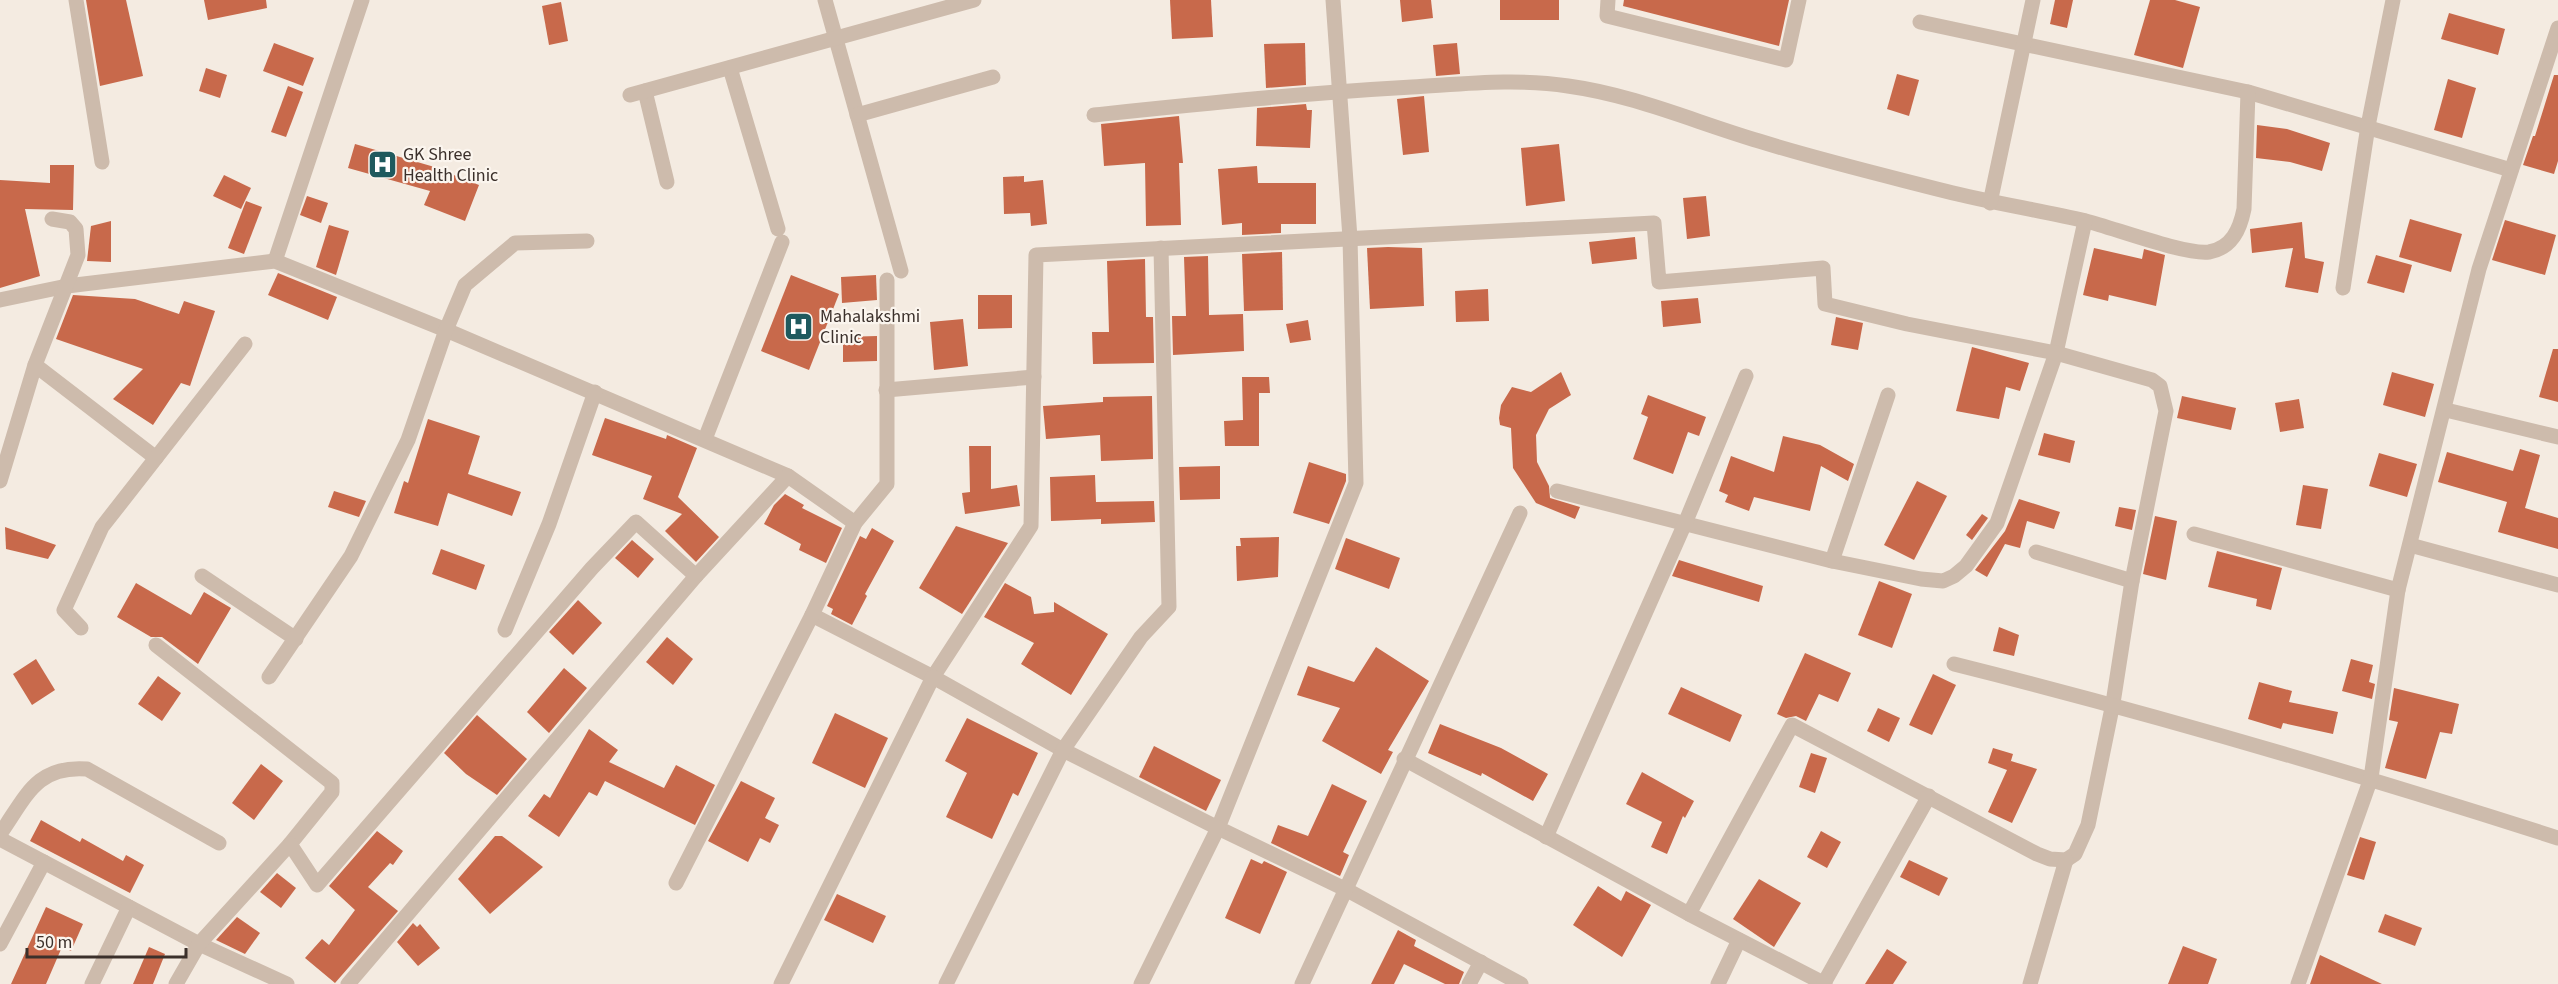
<svg xmlns="http://www.w3.org/2000/svg" width="2558" height="984" font-family="'Source Sans 3',sans-serif">
  <rect width="100%" height="100%" fill="#f4ebe1"/>
  <!-- building -->
  <g fill="#c8694b">
    <polygon points="86,0 126,0 143,76 100,86"/>
    <polygon points="204,0 266,0 267,8 208,20"/>
    <polygon points="1170,0 1211,0 1213,37 1172,39"/>
    <polygon points="1400,0 1431,0 1433,18 1402,22"/>
    <rect x="1500" y="0" width="59" height="20"/>
    <polygon points="1624,0 1789,0 1779,46 1623,6"/>
    <polygon points="2055,0 2073,0 2067,28 2050,24"/>
    <polygon points="2150,0 2175,0 2200,7 2183,68 2134,55"/>
    <polygon points="561,2 568,41 549,45 542,6"/>
    <polygon points="2449,13 2505,29 2498,55 2441,39"/>
    <polygon points="274,43 314,58 303,86 263,71"/>
    <polygon points="1305,43 1306,85 1266,88 1264,44"/>
    <polygon points="1457,43 1460,74 1436,76 1433,45"/>
    <polygon points="206,68 227,75 220,98 199,91"/>
    <polygon points="1897,74 1919,80 1909,116 1887,109"/>
    <polygon points="2554,75 2558,75 2558,161 2554,174 2523,165 2533,136 2535,136"/>
    <polygon points="2448,79 2476,88 2462,138 2434,130"/>
    <polygon points="288,86 303,92 286,137 271,132"/>
    <polygon points="1424,96 1429,152 1403,155 1397,99"/>
    <polygon points="1306,104 1307,110 1312,110 1310,148 1256,146 1257,108"/>
    <polygon points="1179,116 1183,163 1179,163 1181,225 1146,226 1145,163 1104,166 1101,124"/>
    <polygon points="2257,125 2287,129 2330,143 2322,171 2290,162 2256,158"/>
    <polygon points="355,144 431,166 479,185 465,221 424,205 430,191 348,168"/>
    <polygon points="1559,144 1565,201 1526,206 1521,148"/>
    <polygon points="50,165 74,165 73,210 25,209 40,276 0,288 0,180 50,183"/>
    <polygon points="1257,166 1258,183 1316,183 1316,224 1281,224 1281,233 1242,235 1242,223 1222,225 1218,169"/>
    <polygon points="224,175 251,188 241,209 213,196"/>
    <polygon points="1024,176 1024,182 1043,180 1047,224 1031,226 1030,213 1004,214 1003,177"/>
    <polygon points="307,196 328,203 321,223 300,215"/>
    <polygon points="1706,196 1710,236 1687,239 1683,198"/>
    <polygon points="246,201 262,207 244,254 228,248"/>
    <polygon points="2410,219 2462,234 2451,272 2399,257"/>
    <polygon points="2505,220 2556,235 2545,275 2492,260"/>
    <polygon points="111,221 111,262 87,261 91,226"/>
    <polygon points="2302,222 2305,258 2324,262 2318,293 2285,287 2293,248 2252,253 2250,229"/>
    <polygon points="329,225 349,231 336,275 316,267"/>
    <polygon points="1635,237 1637,259 1592,264 1589,242"/>
    <polygon points="1388,247 1422,248 1424,306 1370,309 1367,248"/>
    <polygon points="2094,248 2142,259 2144,249 2165,255 2156,306 2109,295 2108,301 2083,295"/>
    <polygon points="1282,252 1283,310 1244,311 1242,254"/>
    <polygon points="2376,255 2412,265 2404,293 2367,283"/>
    <polygon points="1208,256 1209,315 1243,314 1244,351 1173,355 1172,316 1186,316 1184,257"/>
    <polygon points="1145,259 1146,317 1153,317 1154,363 1093,364 1092,332 1109,332 1107,261"/>
    <polygon points="278,273 337,297 328,320 268,295"/>
    <polygon points="791,275 839,294 809,370 761,351"/>
    <polygon points="876,275 877,300 842,303 841,277"/>
    <polygon points="1488,289 1489,321 1456,322 1455,291"/>
    <polygon points="73,295 135,299 179,314 184,301 215,311 190,386 181,383 153,425 113,399 143,369 56,339"/>
    <polygon points="978,295 1012,295 1012,328 978,329"/>
    <polygon points="1698,298 1701,323 1663,327 1661,301"/>
    <polygon points="1836,317 1863,323 1858,350 1831,345"/>
    <polygon points="963,319 968,366 934,370 930,322"/>
    <polygon points="1308,320 1311,340 1290,343 1286,324"/>
    <polygon points="877,336 877,361 843,362 843,337"/>
    <polygon points="1972,347 2029,363 2020,391 2006,387 1999,419 1956,411"/>
    <polygon points="2553,349 2558,349 2558,402 2539,397"/>
    <polygon points="1561,372 1571,395 1549,409 1536,435 1537,462 1549,486 1550,498 1580,507 1575,519 1536,503 1513,468 1511,428 1500,425 1499,418 1501,405 1512,387 1531,392"/>
    <polygon points="2392,372 2434,384 2425,417 2383,405"/>
    <polygon points="1242,377 1269,377 1270,393 1259,393 1259,446 1225,446 1224,421 1243,420"/>
    <polygon points="1648,395 1706,417 1699,436 1688,432 1673,474 1633,459 1648,417 1641,414"/>
    <polygon points="1152,396 1153,459 1101,461 1100,435 1046,439 1043,406 1103,402 1103,397"/>
    <polygon points="2182,396 2236,408 2231,430 2177,418"/>
    <polygon points="2299,399 2304,428 2280,432 2275,403"/>
    <polygon points="605,418 666,439 667,435 697,448 678,497 719,537 696,562 665,531 682,514 643,499 652,476 592,455"/>
    <polygon points="428,419 480,436 468,474 521,492 512,516 448,493 438,526 394,513 404,481 408,483"/>
    <polygon points="2044,433 2075,441 2070,463 2038,455"/>
    <polygon points="1783,436 1820,445 1854,464 1848,481 1821,466 1810,511 1754,497 1749,511 1725,502 1728,495 1719,491 1731,456 1774,472"/>
    <polygon points="969,446 991,446 991,489 1017,485 1020,506 965,514 962,493 970,492"/>
    <polygon points="2520,449 2540,455 2525,508 2558,518 2558,549 2498,532 2507,502 2438,482 2447,452 2513,471"/>
    <polygon points="2379,453 2417,464 2407,497 2369,486"/>
    <polygon points="1309,462 1346,474 1346,481 1329,524 1293,513"/>
    <polygon points="1220,466 1220,499 1180,500 1179,467"/>
    <polygon points="1095,475 1096,502 1154,501 1155,522 1101,524 1101,519 1051,521 1050,477"/>
    <polygon points="1917,481 1947,496 1914,560 1884,545"/>
    <polygon points="2303,485 2328,489 2321,529 2296,525"/>
    <polygon points="334,491 366,501 359,517 328,507"/>
    <polygon points="785,494 804,505 802,508 842,528 826,563 799,550 801,544 764,524 774,505"/>
    <polygon points="2019,499 2060,512 2054,529 2027,521 2020,548 2005,544 1987,577 1975,570 2005,531"/>
    <polygon points="2119,507 2136,510 2132,530 2115,526"/>
    <polygon points="1982,514 1988,518 1972,540 1966,535"/>
    <polygon points="2155,516 2177,521 2166,580 2143,574"/>
    <polygon points="956,526 1008,543 962,614 919,588"/>
    <polygon points="5,527 56,545 48,559 6,549"/>
    <polygon points="872,528 894,541 865,594 867,596 852,625 831,614 833,609 827,606 860,536 866,539"/>
    <polygon points="1279,537 1278,577 1237,581 1236,546 1241,546 1240,538"/>
    <polygon points="1346,538 1400,558 1389,589 1335,569"/>
    <polygon points="632,540 654,559 638,578 615,558"/>
    <polygon points="441,549 485,565 476,590 432,574"/>
    <polygon points="2217,551 2282,568 2271,610 2256,606 2257,599 2208,587"/>
    <polygon points="1679,560 1763,586 1759,602 1672,576"/>
    <polygon points="1879,581 1912,594 1892,648 1858,635"/>
    <polygon points="136,583 191,615 204,592 231,608 198,664 162,637 151,637 117,617"/>
    <polygon points="1005,583 1031,597 1034,614 1054,612 1054,602 1108,634 1071,695 1021,664 1034,643 984,617"/>
    <polygon points="578,600 602,623 573,655 549,632"/>
    <polygon points="1999,627 2019,635 2014,656 1993,651"/>
    <polygon points="667,637 693,659 673,685 646,662"/>
    <polygon points="1376,647 1429,681 1388,750 1393,752 1381,774 1322,741 1340,708 1297,695 1308,666 1354,682"/>
    <polygon points="1805,653 1851,673 1838,702 1819,694 1806,721 1796,716 1786,718 1777,714"/>
    <polygon points="36,659 55,690 32,705 13,674"/>
    <polygon points="2351,659 2373,665 2369,682 2375,684 2372,699 2342,691"/>
    <polygon points="564,668 587,688 549,733 527,712"/>
    <polygon points="1933,674 1956,685 1932,735 1909,725"/>
    <polygon points="158,676 181,693 162,721 138,704"/>
    <polygon points="2259,682 2292,691 2289,702 2338,712 2333,734 2283,723 2281,729 2248,719"/>
    <polygon points="1681,687 1742,715 1730,742 1668,714"/>
    <polygon points="2394,688 2459,704 2452,734 2440,732 2426,779 2385,768 2398,722 2389,720"/>
    <polygon points="1878,708 1900,718 1889,742 1867,731"/>
    <polygon points="835,713 888,738 865,788 812,763"/>
    <polygon points="477,715 527,759 497,795 466,774 444,753"/>
    <polygon points="967,718 1038,753 1018,796 1013,793 992,839 946,817 967,773 945,761"/>
    <polygon points="1440,724 1501,748 1548,774 1533,801 1482,773 1481,776 1428,753"/>
    <polygon points="589,729 618,750 609,762 664,788 676,765 715,785 695,825 605,781 597,796 589,792 559,837 528,816 544,794 550,798"/>
    <polygon points="1154,746 1221,780 1206,811 1139,777"/>
    <polygon points="1993,748 2013,754 2010,764 2011,761 2037,769 2012,823 1988,812 2007,770 1988,763"/>
    <polygon points="1811,753 1827,758 1815,793 1799,787"/>
    <polygon points="261,764 283,781 254,820 232,803"/>
    <polygon points="1642,772 1694,801 1685,818 1683,816 1667,854 1651,847 1662,822 1626,804"/>
    <polygon points="741,781 775,798 765,818 779,825 770,843 760,838 748,862 708,841"/>
    <polygon points="1332,784 1367,801 1343,852 1349,855 1340,876 1271,843 1278,825 1308,836"/>
    <polygon points="41,820 80,842 82,838 123,861 126,855 144,865 130,893 30,841"/>
    <polygon points="377,831 403,851 393,865 390,863 368,887 398,911 335,983 305,958 322,939 329,945 355,910 329,886"/>
    <polygon points="1821,831 1841,842 1827,868 1807,857"/>
    <polygon points="495,836 502,836 543,867 490,914 458,879"/>
    <polygon points="2360,837 2376,842 2364,880 2347,875"/>
    <polygon points="1251,859 1262,864 1264,861 1287,872 1260,934 1225,918"/>
    <polygon points="1909,860 1948,878 1939,896 1900,877"/>
    <polygon points="277,873 296,888 281,908 260,892"/>
    <polygon points="1759,879 1801,903 1774,947 1733,919"/>
    <polygon points="1598,886 1621,901 1626,891 1651,905 1622,957 1573,925"/>
    <polygon points="837,894 886,916 873,943 824,920"/>
    <polygon points="46,907 83,924 71,951 62,947 46,984 11,984"/>
    <polygon points="2385,914 2422,928 2415,946 2378,932"/>
    <polygon points="237,917 260,933 245,954 216,940"/>
    <polygon points="413,923 417,927 420,924 440,948 418,966 397,942"/>
    <polygon points="1398,930 1416,940 1414,946 1464,972 1459,984 1445,984 1404,964 1394,984 1371,984"/>
    <polygon points="2183,946 2217,959 2208,984 2168,984"/>
    <polygon points="149,947 165,954 153,984 133,984"/>
    <polygon points="1887,949 1907,962 1893,984 1865,984"/>
    <polygon points="2320,955 2382,984 2310,984"/>
  </g>
  <g fill="none" stroke-linecap="round" stroke-linejoin="round">
    <!-- minor -->
    <g stroke="#cdbbac" stroke-width="15">
      <polyline points="76,0 102,162"/>
      <polyline points="825,0 901,271"/>
      <polyline points="1333,0 1350,238 1356,483 1218,828 1347,890 1521,984"/>
      <polyline points="1608,0 1607,16 1786,60 1799,0"/>
      <polyline points="1920,22 2248,92 2511,170"/>
      <polyline points="730,68 778,229"/>
      <polyline points="645,91 667,182"/>
      <polyline points="630,95 974,0"/>
      <polyline points="857,115 993,77"/>
      <path d="M 1094,115 C 1200,104 1305,93 1412,87 C 1464,84 1517,78 1568,86 C 1634,95 1695,122 1759,141 C 1820,160 1883,175 1945,191 C 1992,203 2039,210 2086,221 C 2114,228 2185,255 2209,252 C 2232,248 2240,229 2244,209 L 2248,92"/>
      <polyline points="1990,203 2033,0"/>
      <polyline points="275,261 362,0"/>
      <polyline points="2343,288 2368,126 2393,0"/>
      <polyline points="0,300 67,286 275,261 446,330 788,476 855,523"/>
      <polyline points="35,365 156,458"/>
      <polyline points="886,390 1034,377"/>
      <polyline points="2446,410 2558,437"/>
      <polyline points="705,439 782,242"/>
      <polyline points="0,481 35,365 78,255 76,229 70,222 52,219"/>
      <polyline points="1557,491 1832,561 1921,579 1943,581 1954,576 1966,566 1997,523 2056,353 2085,221"/>
      <polyline points="2194,534 2398,590"/>
      <polyline points="2410,545 2558,585"/>
      <polyline points="2036,552 2132,581"/>
      <polyline points="1832,561 1888,395"/>
      <polyline points="202,576 296,639"/>
      <polyline points="812,615 933,677 1031,526 1036,255 1654,223 1659,282 1823,268 1825,304 1907,324 2056,353 2152,380 2160,386 2166,411 2132,581 2113,703 2088,825 2075,854 2066,860 2050,859 2037,854 1792,725 1689,914"/>
      <polyline points="81,628 64,610 102,527 245,344"/>
      <polyline points="505,630 549,524 595,392"/>
      <polyline points="156,645 332,783 332,792 290,844"/>
      <path d="M 1954,664 C 2158,715 2358,774 2558,838"/>
      <polyline points="269,677 351,556 408,440 446,330 465,285 515,243 587,241"/>
      <polyline points="1404,759 1689,914 1825,984"/>
      <path d="M 0,834 C 26,797 36,765 87,769 L 219,843"/>
      <polyline points="1546,837 1686,521 1746,376"/>
      <polyline points="0,839 199,944 287,984"/>
      <polyline points="676,883 812,615 855,523 887,484 887,280"/>
      <polyline points="0,944 44,862"/>
      <polyline points="1824,983 1929,796"/>
      <polyline points="92,984 129,907"/>
      <polyline points="176,984 199,944 290,844 317,885 592,568 636,522 696,576"/>
      <polyline points="348,984 696,576 788,476"/>
      <polyline points="781,984 933,677 1063,750 1218,828 1141,984"/>
      <polyline points="946,984 1063,750 1141,637 1169,607 1161,248"/>
      <polyline points="1302,984 1520,513"/>
      <polyline points="1469,984 1481,962"/>
      <polyline points="1718,984 1739,940"/>
      <polyline points="2030,984 2066,860"/>
      <polyline points="2298,984 2371,778 2398,590 2479,269 2558,28"/>
    </g>
  </g>
  <!-- icons -->
  <defs>
    <symbol id="hospital-square" viewBox="-11 -11 22 22"><rect x="-9" y="-9" width="18" height="18" rx="4" fill="#1f5a5e" stroke="#fbf5ee"/><path d="M-5-5h3v3.5h4V-5h3V5h-3V1.5h-4V5h-3Z" fill="#fff"/></symbol>
  </defs>
  <g fill-rule="evenodd">
    <use href="#hospital-square" x="366" y="148" width="33" height="33"/>
    <use href="#hospital-square" x="782" y="310" width="33" height="33"/>
  </g>
  <g text-anchor="middle" dominant-baseline="central" stroke-width="4.5" stroke-linejoin="round" paint-order="stroke">
    <!-- poi labels -->
    <g font-size="18" fill="#3b302b" stroke="#fbf5ee" text-anchor="start">
      <text x="403" y="154">GK Shree<tspan x="403" dy="21">Health Clinic</tspan></text>
      <text x="820" y="316">Mahalakshmi<tspan x="820" dy="21">Clinic</tspan></text>
    </g>
  </g>
  <!-- scale -->
  <path d="M27 948v9h159v-9" fill="none" stroke="#3b302b" stroke-width="3"/>
  <text x="36" y="948" font-size="18" fill="#3b302b" stroke="#fbf5ee" stroke-width="4.5" paint-order="stroke">50 m</text>
</svg>
